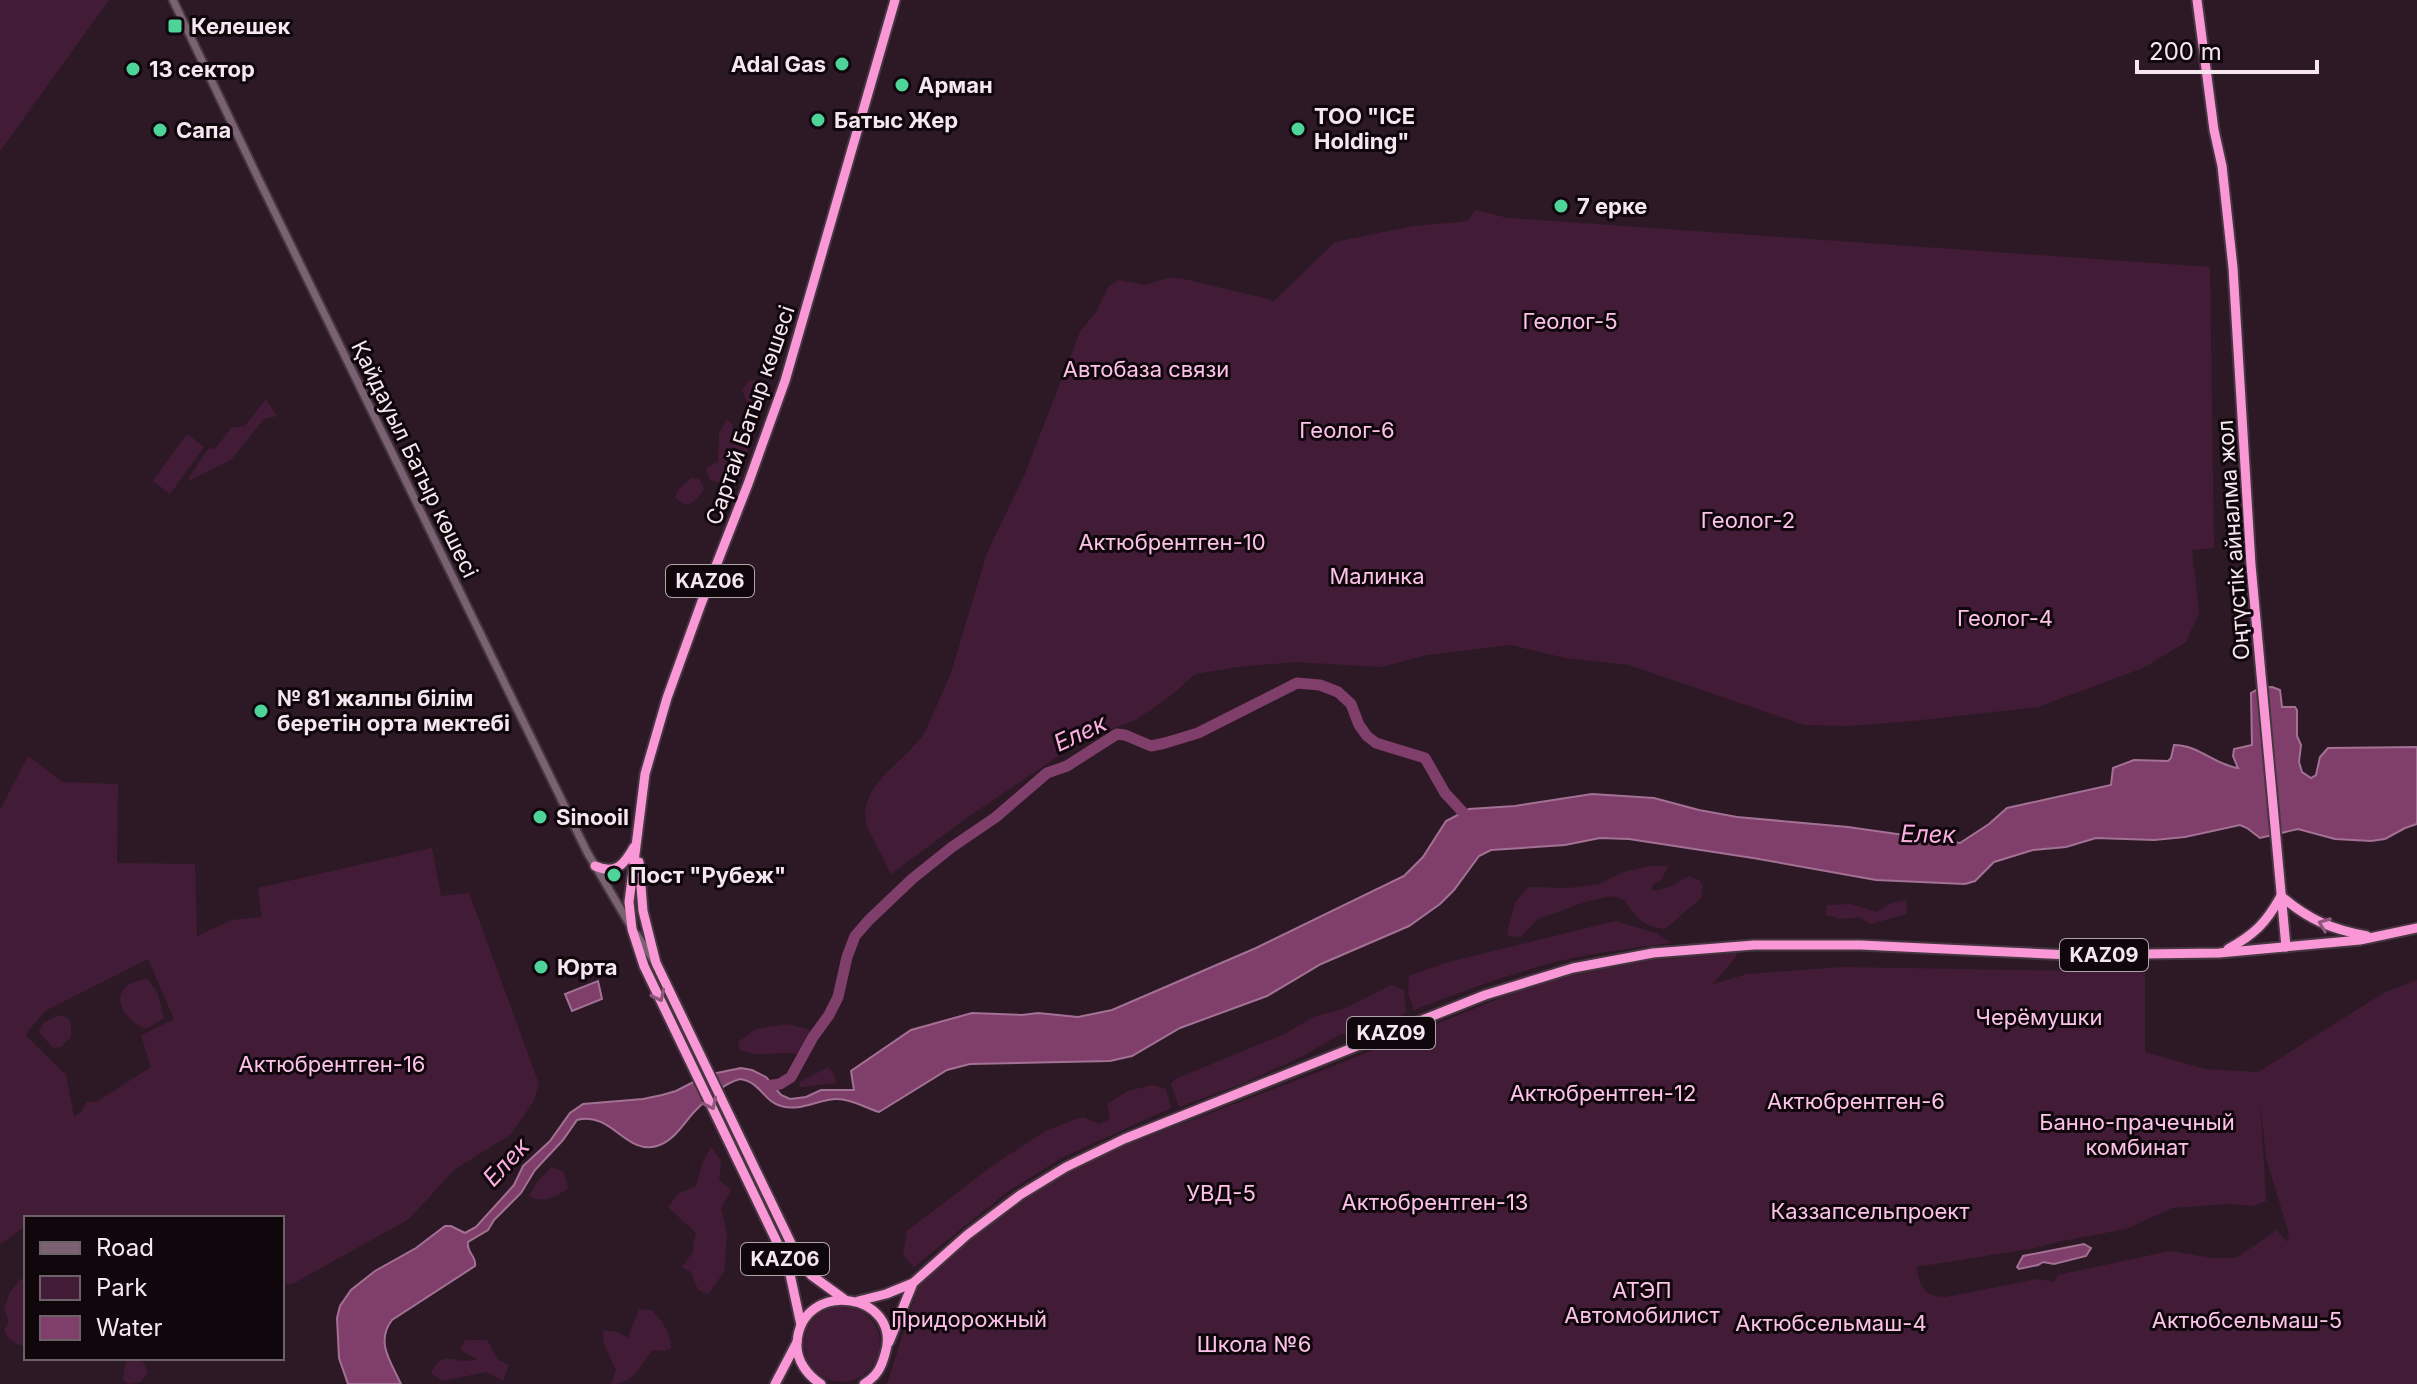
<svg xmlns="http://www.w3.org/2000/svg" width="2417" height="1384" font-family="Inter,sans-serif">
  <rect width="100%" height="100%" fill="#2d1926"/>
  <!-- green -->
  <g fill="#421c36" fill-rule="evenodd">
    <polygon points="0,0 109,0 0,151"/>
    <path d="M 1475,210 L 1508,218 L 2210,267 L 2214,548 L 2192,550 L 2199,613 L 2186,642 L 2143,668 L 2038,707 L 1912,721 L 1849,726 L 1804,725 L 1629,665 L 1565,658 L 1511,645 L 1427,655 L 1381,667 L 1296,662 L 1237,667 L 1195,674 L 1173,694 L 1137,719 L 1078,743 L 965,819 L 891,874 L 867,827 C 855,784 909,761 926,730 L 951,673 L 987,553 L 1024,476 L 1080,332 L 1096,312 L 1109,286 L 1119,280 L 1145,285 L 1167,278 L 1180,278 L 1268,299 L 1273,302 L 1335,242 L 1414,226 L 1461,222 L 1469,219 Z"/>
    <polygon points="749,380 760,381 765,390 755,411 751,412 742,390"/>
    <polygon points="266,399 277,416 264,419 231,460 190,480 188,479 208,449 216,448 231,428 245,426"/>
    <path d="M 751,417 L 757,422 C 753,438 745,461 736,473 L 728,474 L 723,484 L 710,480 L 706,468 L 718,462 L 719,433 L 727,419 L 733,425 L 731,438 L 734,440 L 746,419 Z"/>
    <polygon points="187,434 204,447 170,494 153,481"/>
    <path d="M 691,478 L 699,479 L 704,488 C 699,497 695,503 685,505 L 675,498 L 678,490 Z"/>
    <path d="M 28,756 L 62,782 L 118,784 L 117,863 L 195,864 L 197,936 L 232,920 L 262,917 L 258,888 L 432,848 L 441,896 L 469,893 L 539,1084 L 533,1102 L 511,1134 L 454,1170 L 409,1219 L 294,1283 L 282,1285 L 282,1218 L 44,1218 L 42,1215 L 38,1218 L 26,1218 L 26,1226 L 0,1244 L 0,810 ZM 148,959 L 174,1019 L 141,1035 L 151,1067 L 96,1102 L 87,1102 L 81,1112 L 74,1117 L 66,1075 L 25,1035 L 45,1011 Z"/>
    <path d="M 1650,866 L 1668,866 L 1661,880 L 1653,884 L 1652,889 L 1654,891 L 1670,887 L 1689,876 L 1699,880 L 1703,885 L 1701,898 L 1665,929 C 1644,927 1635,917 1625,900 L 1612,896 L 1585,902 L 1538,919 L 1520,937 L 1509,936 L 1507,932 L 1515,903 L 1528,887 L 1569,888 L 1599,884 L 1623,872 Z"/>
    <polygon points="1906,900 1907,914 1871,924 1859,917 1841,919 1826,915 1827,905 1851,904 1877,912 1891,903"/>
    <path d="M 1615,921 L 1656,933 L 1672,943 C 1633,948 1593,953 1555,962 C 1507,975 1460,992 1414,1010 L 1408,993 L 1409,976 L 1445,963 Z"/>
    <path d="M 1736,953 L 1736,957 L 1713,984 L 1747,974 L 1843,967 L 2145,972 L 2145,1052 L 2205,1069 L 2258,1072 L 2382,994 L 2417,980 L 2417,1384 L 887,1384 L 918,1287 L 972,1239 L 1025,1200 L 1071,1171 L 1128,1144 L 1324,1070 L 1522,989 L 1573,975 L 1653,960 ZM 2260,1098 L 2266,1158 L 2289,1234 L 2287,1242 L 2277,1230 L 2236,1258 L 2211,1258 L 2170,1251 L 2058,1275 L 2054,1282 L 2038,1279 L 1946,1297 C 1922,1296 1921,1287 1916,1267 L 2035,1248 L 2057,1242 L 2126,1229 L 2172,1208 L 2228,1204 L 2253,1206 L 2266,1201 Z"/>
    <path d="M 147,979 L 157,992 L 164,1018 L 146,1029 C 116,1016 107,984 147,979 Z"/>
    <polygon points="1391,985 1404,990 1406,1013 1369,1029 1339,1035 1301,1057 1244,1083 1179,1107 1171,1084 1175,1079 1285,1034 1313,1017 1346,1008"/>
    <polygon points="59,1015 69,1019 71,1024 71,1037 61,1047 53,1048 39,1032 43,1023"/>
    <path d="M 788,1024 L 810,1030 L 807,1042 L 797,1054 C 773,1050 764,1059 740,1050 L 738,1042 L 756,1029 Z"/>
    <polygon points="828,1067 834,1074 836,1083 800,1087 800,1082"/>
    <polygon points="1152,1085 1166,1089 1171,1108 1061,1158 1006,1193 914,1267 903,1255 907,1231 992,1166 1047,1130 1083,1117 1099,1124 1110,1119 1107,1104 1128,1091"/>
    <polygon points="711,1147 721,1161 719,1180 731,1190 721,1208 727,1234 724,1272 708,1294 698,1290 691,1272 682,1267 694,1250 693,1245 696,1233 668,1207 678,1194 696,1186 702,1164"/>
    <path d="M 552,1167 L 564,1172 L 568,1188 C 556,1197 544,1204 529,1196 L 537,1182 Z"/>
    <path d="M 26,1278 L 26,1345 L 23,1346 C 13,1343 9,1340 4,1330 L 9,1321 L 4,1309 L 10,1292 L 21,1279 Z"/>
    <circle cx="842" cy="1344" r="38"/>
    <path d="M 639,1309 L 652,1310 C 663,1323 670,1331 671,1348 L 665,1351 L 652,1350 C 639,1367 634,1384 611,1384 L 616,1370 L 604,1344 L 603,1331 L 615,1331 L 628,1338 Z"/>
    <path d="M 465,1340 L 487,1340 L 498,1360 L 509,1365 L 503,1381 L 487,1372 L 442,1381 L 431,1373 C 444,1346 456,1367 477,1359 L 460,1350 Z"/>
    <polygon points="129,1358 138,1358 144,1363 148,1372 141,1382 128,1384 123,1379 126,1361"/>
  </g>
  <!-- water -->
  <g fill="#803e6b" stroke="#a37193" stroke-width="2">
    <path d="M 2272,687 L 2280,690 L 2282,707 L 2295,707 L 2297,710 L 2297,736 L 2301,745 L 2299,762 L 2302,772 L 2311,778 L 2316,775 L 2320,757 L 2328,748 L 2417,747 L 2417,824 L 2405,828 L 2385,839 L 2371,841 L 2335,839 L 2298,829 L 2260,838 L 2247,828 L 2240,825 L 2185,837 L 2154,840 L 2096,838 L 2066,847 L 2033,850 L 1994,862 L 1975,881 L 1965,884 L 1876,880 L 1753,858 L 1629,839 L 1600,838 L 1565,845 L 1491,850 L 1479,856 L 1454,890 L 1440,904 L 1409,926 L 1321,964 L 1267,996 L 1180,1028 L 1132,1056 L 1110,1061 L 970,1064 L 947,1070 L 879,1112 C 866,1108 852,1099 837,1099 C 819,1099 800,1112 781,1106 C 763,1101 761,1082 740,1079 C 724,1083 705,1100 694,1112 C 683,1124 674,1141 657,1146 C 625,1155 612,1111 577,1120 L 563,1140 L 535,1170 L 521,1193 L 494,1220 L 488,1230 L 468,1242 C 466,1252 477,1257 475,1266 L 392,1320 C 375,1342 391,1362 401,1384 L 348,1384 L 339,1358 L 337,1318 L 340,1306 L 351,1290 L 375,1271 L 416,1248 L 445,1226 L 451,1226 L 465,1233 L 476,1227 L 514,1185 L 523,1166 L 550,1141 L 570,1113 L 583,1104 L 643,1099 L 662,1095 L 676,1091 L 707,1075 L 741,1068 L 752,1070 L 766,1077 L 781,1095 L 790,1099 L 806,1097 L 821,1090 L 854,1090 L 851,1071 L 911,1030 L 972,1013 L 1022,1015 L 1038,1013 L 1078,1017 L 1112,1010 L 1256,948 L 1404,876 L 1423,857 L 1446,821 L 1469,809 L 1515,806 L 1592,794 L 1654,798 L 1699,810 L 1737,817 L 1848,827 L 1960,843 L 1989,824 L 2007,808 L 2111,785 L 2113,768 L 2134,760 L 2168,761 L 2171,758 L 2174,745 C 2199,745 2215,765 2238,768 L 2233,756 L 2234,749 L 2252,745 L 2251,693 L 2260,688 Z"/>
    <polygon points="598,981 602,999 572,1011 565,994"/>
    <polygon points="2084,1244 2091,1248 2086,1256 2054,1264 2043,1262 2038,1265 2019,1269 2017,1267 2023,1256"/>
  </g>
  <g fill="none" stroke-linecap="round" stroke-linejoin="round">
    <!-- river -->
    <polyline stroke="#803e6b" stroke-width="11" points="766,1086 780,1084 791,1077 813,1037 829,1015 838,997 847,957 855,936 869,920 912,879 952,847 996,817 1047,773 1067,766 1117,734 1125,735 1151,746 1165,743 1198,733 1297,683 1320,685 1338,692 1351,704 1359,725 1367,736 1376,743 1425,758 1445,793 1472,822"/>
    <defs>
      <g id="secondary">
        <polyline points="173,0 259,180 587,852 630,925"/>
        <polyline points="637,935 654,961"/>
      </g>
      <g id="highway">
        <polyline points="2197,0 2214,130 2222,166 2233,268 2251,565 2286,947"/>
        <polyline points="639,862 643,911 656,963 799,1260 811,1275 844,1299"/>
        <path d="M 595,866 C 616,875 624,865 634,847"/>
        <path d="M 2228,949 C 2255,934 2266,923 2281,896 C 2309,920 2331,929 2367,936"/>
        <polyline points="858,1301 886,1294 913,1283 967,1235 1020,1195 1066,1167 1124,1139 1485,995 1573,968 1653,953 1754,945 1861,945 2070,955 2219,953 2360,940 2417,928"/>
        <polyline points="801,1325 788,1265 644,966 632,929 629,902 645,774 667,698 701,604 748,484 785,381 895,0"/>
        <polyline points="889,1342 913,1283"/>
        <polyline points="775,1384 797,1342"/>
        <path d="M 821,1384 C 807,1375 796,1360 797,1343 C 801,1277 904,1293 885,1354 C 881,1368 877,1376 864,1384"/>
      </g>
    </defs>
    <!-- secondary casing -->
    <use href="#secondary" stroke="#463640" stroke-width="11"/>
    <!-- highway casing -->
    <use href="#highway" stroke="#463640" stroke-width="13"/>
    <!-- secondary -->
    <use href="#secondary" stroke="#7b6272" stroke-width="7"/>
    <!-- highway -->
    <use href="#highway" stroke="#f997d7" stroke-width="9"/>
  </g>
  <!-- one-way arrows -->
  <defs><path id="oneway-chevron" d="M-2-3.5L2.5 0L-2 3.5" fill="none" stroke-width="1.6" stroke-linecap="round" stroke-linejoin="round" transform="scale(2)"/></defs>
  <g stroke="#90567c">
    <use href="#oneway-chevron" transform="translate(2324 924) rotate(-159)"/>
    <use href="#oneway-chevron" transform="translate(659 996) rotate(64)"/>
    <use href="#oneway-chevron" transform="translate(711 1104) rotate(64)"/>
  </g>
  <!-- markers -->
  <g fill="#4ed399" stroke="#10070d" stroke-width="3">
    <rect x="167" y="18" width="16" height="16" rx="4"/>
    <circle cx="842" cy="64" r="8"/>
    <circle cx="133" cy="69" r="8"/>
    <circle cx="902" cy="85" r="8"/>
    <circle cx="818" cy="120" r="8"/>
    <circle cx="1298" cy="129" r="8"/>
    <circle cx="160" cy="130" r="8"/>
    <circle cx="1561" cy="206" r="8"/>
    <circle cx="261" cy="711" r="8"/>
    <circle cx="540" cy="817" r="8"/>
    <circle cx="614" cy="875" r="8"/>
    <circle cx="541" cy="967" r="8"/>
  </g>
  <g text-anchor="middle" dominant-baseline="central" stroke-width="6" stroke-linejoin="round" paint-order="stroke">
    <!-- shield labels -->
    <g fill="#10070d" stroke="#b1a4ab" stroke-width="2">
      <rect x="666" y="565" width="88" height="32" rx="6"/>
      <rect x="2060" y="939" width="88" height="32" rx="6"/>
      <rect x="1347" y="1017" width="88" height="32" rx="6"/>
      <rect x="741" y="1243" width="88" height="32" rx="6"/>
    </g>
    <g font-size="20" font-weight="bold" fill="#f6e7ef">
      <text x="710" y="581">KАZ06</text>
      <text x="2104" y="955">KAZ09</text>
      <text x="1391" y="1033">KAZ09</text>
      <text x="785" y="1259">KАZ06</text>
    </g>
    <!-- poi labels -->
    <g font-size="22" font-weight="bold" fill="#f6e7ef" stroke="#10070d" text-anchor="start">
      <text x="191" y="26">Келешек</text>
      <text x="826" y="64" text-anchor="end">Adal Gas</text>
      <text x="149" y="69">13 сектор</text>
      <text x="918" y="85">Арман</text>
      <text x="1314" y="116">ТОО "ICE<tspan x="1314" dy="25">Holding"</tspan></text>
      <text x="834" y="120">Батыс Жер</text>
      <text x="176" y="130">Сапа</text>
      <text x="1577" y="206">7 ерке</text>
      <text x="277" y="698">№ 81 жалпы білім<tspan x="277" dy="25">беретін орта мектебі</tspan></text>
      <text x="556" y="817">Sinooil</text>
      <text x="630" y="875">Пост "Рубеж"</text>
      <text x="557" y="967">Юрта</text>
    </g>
    <!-- park labels -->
    <g font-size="22" fill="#fdc2e7" stroke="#10070d">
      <text x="1570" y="321">Геолог-5</text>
      <text x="1146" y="369">Автобаза связи</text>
      <text x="1347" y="430">Геолог-6</text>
      <text x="1748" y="520">Геолог-2</text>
      <text x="1172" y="542">Актюбрентген-10</text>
      <text x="1377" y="576">Малинка</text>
      <text x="2005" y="618">Геолог-4</text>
      <text x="2039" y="1017">Черёмушки</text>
      <text x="332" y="1064">Актюбрентген-16</text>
      <text x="1603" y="1093">Актюбрентген-12</text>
      <text x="1856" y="1101">Актюбрентген-6</text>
      <text x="2137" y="1122">Банно-прачечный<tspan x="2137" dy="25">комбинат</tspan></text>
      <text x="1221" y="1193">УВД-5</text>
      <text x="1435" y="1202">Актюбрентген-13</text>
      <text x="1870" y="1211">Каззапсельпроект</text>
      <text x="1642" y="1290">АТЭП<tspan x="1642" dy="25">Автомобилист</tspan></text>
      <text x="969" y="1319">Придорожный</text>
      <text x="2247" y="1320">Актюбсельмаш-5</text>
      <text x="1831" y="1323">Актюбсельмаш-4</text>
      <text x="1254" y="1344">Школа №6</text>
    </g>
    <!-- street labels -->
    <g font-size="22" fill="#f6e7ef" stroke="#10070d">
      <text transform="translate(750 415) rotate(-71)">Сартай Батыр көшесі</text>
      <text transform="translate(415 459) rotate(64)">Қайдауыл Батыр көшесі</text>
      <text transform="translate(2233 540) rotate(-94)">Оңтүстік айналма жол</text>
    </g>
    <!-- water labels -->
    <g font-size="24" font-style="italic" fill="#fcaee0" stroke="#10070d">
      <text transform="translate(1080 733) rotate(-25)">Елек</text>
      <text transform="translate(1928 834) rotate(1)">Елек</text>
      <text transform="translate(506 1162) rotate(-47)">Елек</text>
    </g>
  </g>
  <!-- legend -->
  <rect x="24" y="1216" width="260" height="144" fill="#10070d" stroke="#6c6167" stroke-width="2"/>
  <rect x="40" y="1242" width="40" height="12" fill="#7b6272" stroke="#6c6167" stroke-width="2"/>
  <text x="96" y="1256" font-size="24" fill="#f6e7ef">Road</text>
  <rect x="40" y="1276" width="40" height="24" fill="#421c36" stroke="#6c6167" stroke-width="2"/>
  <text x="96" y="1296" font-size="24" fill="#f6e7ef">Park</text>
  <rect x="40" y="1316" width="40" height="24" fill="#803e6b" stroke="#6c6167" stroke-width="2"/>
  <text x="96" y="1336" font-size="24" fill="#f6e7ef">Water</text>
  <!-- scale -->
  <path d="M2137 60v12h180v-12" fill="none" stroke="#f6e7ef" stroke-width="4"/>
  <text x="2149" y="60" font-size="24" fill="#f6e7ef" stroke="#10070d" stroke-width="6" paint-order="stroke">200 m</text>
</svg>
